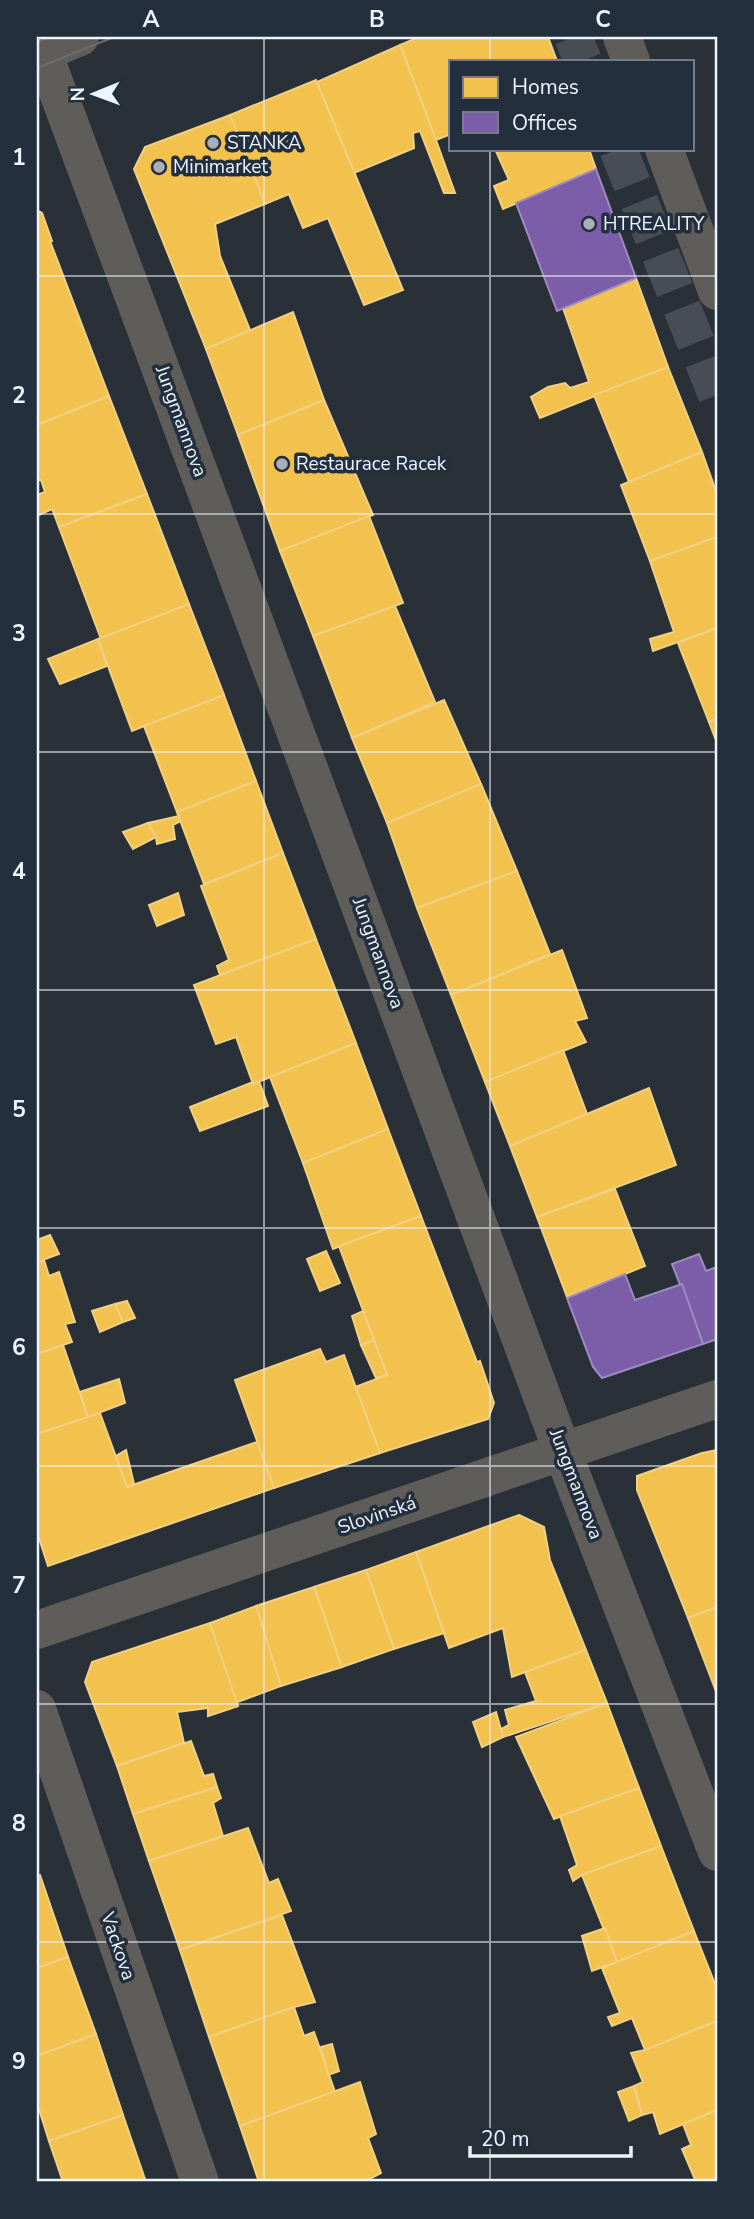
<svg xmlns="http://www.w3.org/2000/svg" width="754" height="2219" font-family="'Nunito Sans',sans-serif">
  <rect width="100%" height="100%" fill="#293037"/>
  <!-- homes -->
  <g fill="#f2c14e" stroke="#f0d082" stroke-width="2">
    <polygon points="419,37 548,37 557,61 451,61 451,134 436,140 400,45"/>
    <polygon points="400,45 436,140 455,193 444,193 420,131 413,133 414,148 354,173 317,82"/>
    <polygon points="316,80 403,290 364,305 328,218 303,228 289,194 265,204 230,115"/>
    <polygon points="230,115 265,204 215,224 220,256 250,330 206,349 134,169 145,147"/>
    <polygon points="495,149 589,149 596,169 503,209 494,186 509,180"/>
    <polygon points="37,210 42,213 52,241 50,241 109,396 37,425"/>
    <polygon points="636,278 668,367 540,418 531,397 548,387 565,383 570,388 589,382 563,308"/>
    <polygon points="293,312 324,400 238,435 206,349"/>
    <polygon points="668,367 702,452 629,482 594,395"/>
    <polygon points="109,396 147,494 59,527 52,509 37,516 37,495 45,492 41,480 37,480 37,425"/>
    <polygon points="324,400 373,515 280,551 238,435"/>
    <polygon points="702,452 717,494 717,537 650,561 621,485"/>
    <polygon points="147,494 189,604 101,639 59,527"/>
    <polygon points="369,516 403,603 313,636 280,551"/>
    <polygon points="717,537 717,628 653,651 650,639 674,632 650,561"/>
    <polygon points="189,604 224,695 132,731 98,639"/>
    <polygon points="395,606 435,702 352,738 313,636"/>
    <polygon points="717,628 717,719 709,722 678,643"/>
    <polygon points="98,639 107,666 60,684 48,659"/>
    <polygon points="224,695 256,781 177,812 144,726"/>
    <polygon points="444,700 481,784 387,823 352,738"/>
    <polygon points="717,719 717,743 709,722"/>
    <polygon points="256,781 283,853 204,884 177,812"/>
    <polygon points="481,784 517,871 417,908 387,823"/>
    <polygon points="179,816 179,822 173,825 175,839 157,844 156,837 148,823"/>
    <polygon points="148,823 156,837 133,849 123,832"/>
    <polygon points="283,853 316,939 220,975 217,966 229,960 201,886"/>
    <polygon points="517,871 550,954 451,995 417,908"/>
    <polygon points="178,893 184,915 157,926 149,905"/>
    <polygon points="316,939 356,1043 253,1084 236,1037 216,1044 194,985"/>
    <polygon points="562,950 587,1018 575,1021 586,1042 485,1082 451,995"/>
    <polygon points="356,1043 388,1129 303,1163 270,1077"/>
    <polygon points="563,1050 587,1114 510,1146 485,1082"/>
    <polygon points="259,1081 268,1106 200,1131 190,1107 253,1082 253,1084"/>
    <polygon points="649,1088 676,1165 537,1217 510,1146"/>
    <polygon points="388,1129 421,1216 333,1249 303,1163"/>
    <polygon points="615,1189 645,1266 567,1297 537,1217"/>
    <polygon points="421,1216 477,1362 480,1361 494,1403 488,1419 380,1453 355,1387 387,1375 339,1246"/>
    <polygon points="50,1235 59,1254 37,1262 37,1240"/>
    <polygon points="326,1251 340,1283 320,1291 307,1259"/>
    <polygon points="44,1260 49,1276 59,1272 75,1322 65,1324 72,1342 37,1354 37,1262"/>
    <polygon points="127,1301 135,1318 123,1322 115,1304"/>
    <polygon points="115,1304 123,1322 100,1332 92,1311"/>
    <polygon points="363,1311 374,1340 361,1345 352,1316"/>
    <polygon points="374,1340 387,1375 376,1378 361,1345"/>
    <polygon points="63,1345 88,1417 37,1434 37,1354"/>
    <polygon points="320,1349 326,1362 344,1355 380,1453 274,1488 235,1380"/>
    <polygon points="119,1379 125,1403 88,1417 80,1392"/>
    <polygon points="100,1413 127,1487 257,1442 274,1488 48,1566 37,1532 37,1434"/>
    <polygon points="126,1450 134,1484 127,1487 116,1456"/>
    <polygon points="717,1450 717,1607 688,1618 637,1490 637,1476 702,1453"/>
    <polygon points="519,1515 544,1527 550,1560 586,1650 512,1677 503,1628 449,1648 416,1552"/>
    <polygon points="416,1552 444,1633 394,1649 366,1570"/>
    <polygon points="366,1570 394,1649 342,1667 314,1587"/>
    <polygon points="314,1587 342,1667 281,1686 256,1606"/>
    <polygon points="256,1606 281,1686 235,1703 210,1623"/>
    <polygon points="717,1607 717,1694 688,1618"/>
    <polygon points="210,1623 238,1706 208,1716 208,1708 177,1712 184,1743 117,1766 85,1682 92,1662"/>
    <polygon points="586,1650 607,1703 503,1737 501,1729 509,1725 505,1710 536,1701 525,1672"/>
    <polygon points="607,1703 639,1788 554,1819 516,1737"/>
    <polygon points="496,1712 503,1737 482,1747 473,1722"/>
    <polygon points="191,1741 204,1776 213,1774 217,1787 133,1814 117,1766"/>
    <polygon points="217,1787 221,1798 213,1803 223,1836 149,1861 133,1814"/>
    <polygon points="639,1788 661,1846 582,1875 573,1881 569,1870 577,1865 560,1816"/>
    <polygon points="248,1828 269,1883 278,1879 291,1911 180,1950 149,1861"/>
    <polygon points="661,1846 694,1931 617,1962 582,1875"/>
    <polygon points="40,1875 68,1957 37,1968 37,1876"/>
    <polygon points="282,1915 315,2002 294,2007 209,2037 180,1950"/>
    <polygon points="605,1928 617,1962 592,1971 582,1936"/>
    <polygon points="694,1931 717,1989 717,2021 645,2050 632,2018 612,2026 608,2017 620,2013 602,1968"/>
    <polygon points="68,1957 96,2034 37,2056 37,1968"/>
    <polygon points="294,2007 304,2036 314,2032 335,2092 240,2126 209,2037"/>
    <polygon points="717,2021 717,2110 660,2134 653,2112 642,2115 634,2086 643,2082 631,2053 645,2050"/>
    <polygon points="96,2034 123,2115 49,2141 37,2103 37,2056"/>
    <polygon points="332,2044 339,2071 328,2075 321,2047"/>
    <polygon points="360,2082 376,2134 368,2138 381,2173 364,2182 358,2181 259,2182 240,2126"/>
    <polygon points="634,2086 642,2115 629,2121 618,2092"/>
    <polygon points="717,2110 717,2182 696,2182 682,2149 691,2145 683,2124"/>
    <polygon points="123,2115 146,2182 63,2182 49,2141"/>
  </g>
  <!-- offices -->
  <g fill="#7b5ea7" stroke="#9d8bc1" stroke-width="2">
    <polygon points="596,169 636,278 557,311 516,203"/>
    <polygon points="699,1254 706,1271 717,1267 717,1339 703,1344 672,1264"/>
    <polygon points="625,1274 635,1300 682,1284 703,1344 602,1378 593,1367 567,1298"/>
  </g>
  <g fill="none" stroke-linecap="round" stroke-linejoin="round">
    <!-- highway-tunnel -->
    <g stroke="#464d55" stroke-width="38" stroke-dasharray="38 19" stroke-linecap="butt">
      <polyline points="573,37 583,61"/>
      <polyline points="618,149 717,395"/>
    </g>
    <!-- minor -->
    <g stroke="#5f5d5a" stroke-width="38">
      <polyline points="622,37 631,61"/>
      <polyline points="43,52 563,1453 717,1852"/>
      <polyline points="37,55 80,37"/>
      <polyline points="664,149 717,291"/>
      <polyline points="37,1630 717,1399"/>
      <polyline points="37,1709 200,2182"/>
    </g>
    <!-- tram -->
    <g stroke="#6c6c6c" stroke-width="2">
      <polyline points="37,42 50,37"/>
      <polyline points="37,68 114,37"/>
    </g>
  </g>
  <!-- grid -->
  <path fill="none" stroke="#ecf4fd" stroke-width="2" stroke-opacity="0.55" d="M 264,37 L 264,2182M 490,37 L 490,61M 490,149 L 490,2182M 37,276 L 717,276M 37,514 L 717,514M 37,752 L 717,752M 37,990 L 717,990M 37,1228 L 717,1228M 37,1466 L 717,1466M 37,1704 L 717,1704M 37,1942 L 717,1942"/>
  <!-- markers -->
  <g fill="#a8afb8" stroke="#232f3d" stroke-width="2.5">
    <circle cx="213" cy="143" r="7"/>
    <circle cx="159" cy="167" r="7"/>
    <circle cx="589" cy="224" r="7"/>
    <circle cx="282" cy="464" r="7"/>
  </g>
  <g text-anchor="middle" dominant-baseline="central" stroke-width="7" stroke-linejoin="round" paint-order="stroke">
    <!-- poi labels -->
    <g font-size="19" fill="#ecf4fd" stroke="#232f3d" text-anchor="start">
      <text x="227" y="143">STANKA</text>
      <text x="173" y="167">Minimarket</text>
      <text x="603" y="224">HTREALITY</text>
      <text x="296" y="464">Restaurace Racek</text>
    </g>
    <!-- street labels -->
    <g font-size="19" fill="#ecf4fd" stroke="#232f3d">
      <text transform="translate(181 421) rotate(70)">Jungmannova</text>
      <text transform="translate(378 953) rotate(70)">Jungmannova</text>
      <text transform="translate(576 1484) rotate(69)">Jungmannova</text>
      <text transform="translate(377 1515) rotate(-19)">Slovinská</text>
      <text transform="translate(118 1946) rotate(71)">Vackova</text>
    </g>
  </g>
  <!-- border -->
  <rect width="754" height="2219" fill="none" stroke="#232f3d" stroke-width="77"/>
  <!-- legend -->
  <rect x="449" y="60" width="245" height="91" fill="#232f3d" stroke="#737e8a" stroke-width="2"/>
  <rect x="463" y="77" width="35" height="21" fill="#f2c14e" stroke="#737e8a" stroke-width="2"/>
  <text x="512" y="94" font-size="21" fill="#ecf4fd">Homes</text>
  <rect x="463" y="112" width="35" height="21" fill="#7b5ea7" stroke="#737e8a" stroke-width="2"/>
  <text x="512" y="130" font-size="21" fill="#ecf4fd">Offices</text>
  <!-- north arrow -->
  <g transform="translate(94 94) rotate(269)" stroke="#232f3d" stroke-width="5" paint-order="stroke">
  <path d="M0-5L12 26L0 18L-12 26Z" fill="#ecf4fd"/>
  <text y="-10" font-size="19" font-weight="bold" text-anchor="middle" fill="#ecf4fd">N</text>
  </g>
  <!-- scale -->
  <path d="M470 2146v10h161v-10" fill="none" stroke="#ecf4fd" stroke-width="3.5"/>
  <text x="481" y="2146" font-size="21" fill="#ecf4fd" stroke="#232f3d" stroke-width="5" paint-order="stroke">20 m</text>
  <rect x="38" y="38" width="678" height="2142" fill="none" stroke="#ecf4fd" stroke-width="2.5"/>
  <g font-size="23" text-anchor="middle" font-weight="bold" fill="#ecf4fd">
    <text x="151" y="27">A</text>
    <text x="377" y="27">B</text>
    <text x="603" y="27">C</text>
    <text x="19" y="165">1</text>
    <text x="19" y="403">2</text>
    <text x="19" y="641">3</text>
    <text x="19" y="879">4</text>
    <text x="19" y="1117">5</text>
    <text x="19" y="1355">6</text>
    <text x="19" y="1593">7</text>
    <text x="19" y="1831">8</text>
    <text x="19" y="2069">9</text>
  </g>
</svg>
